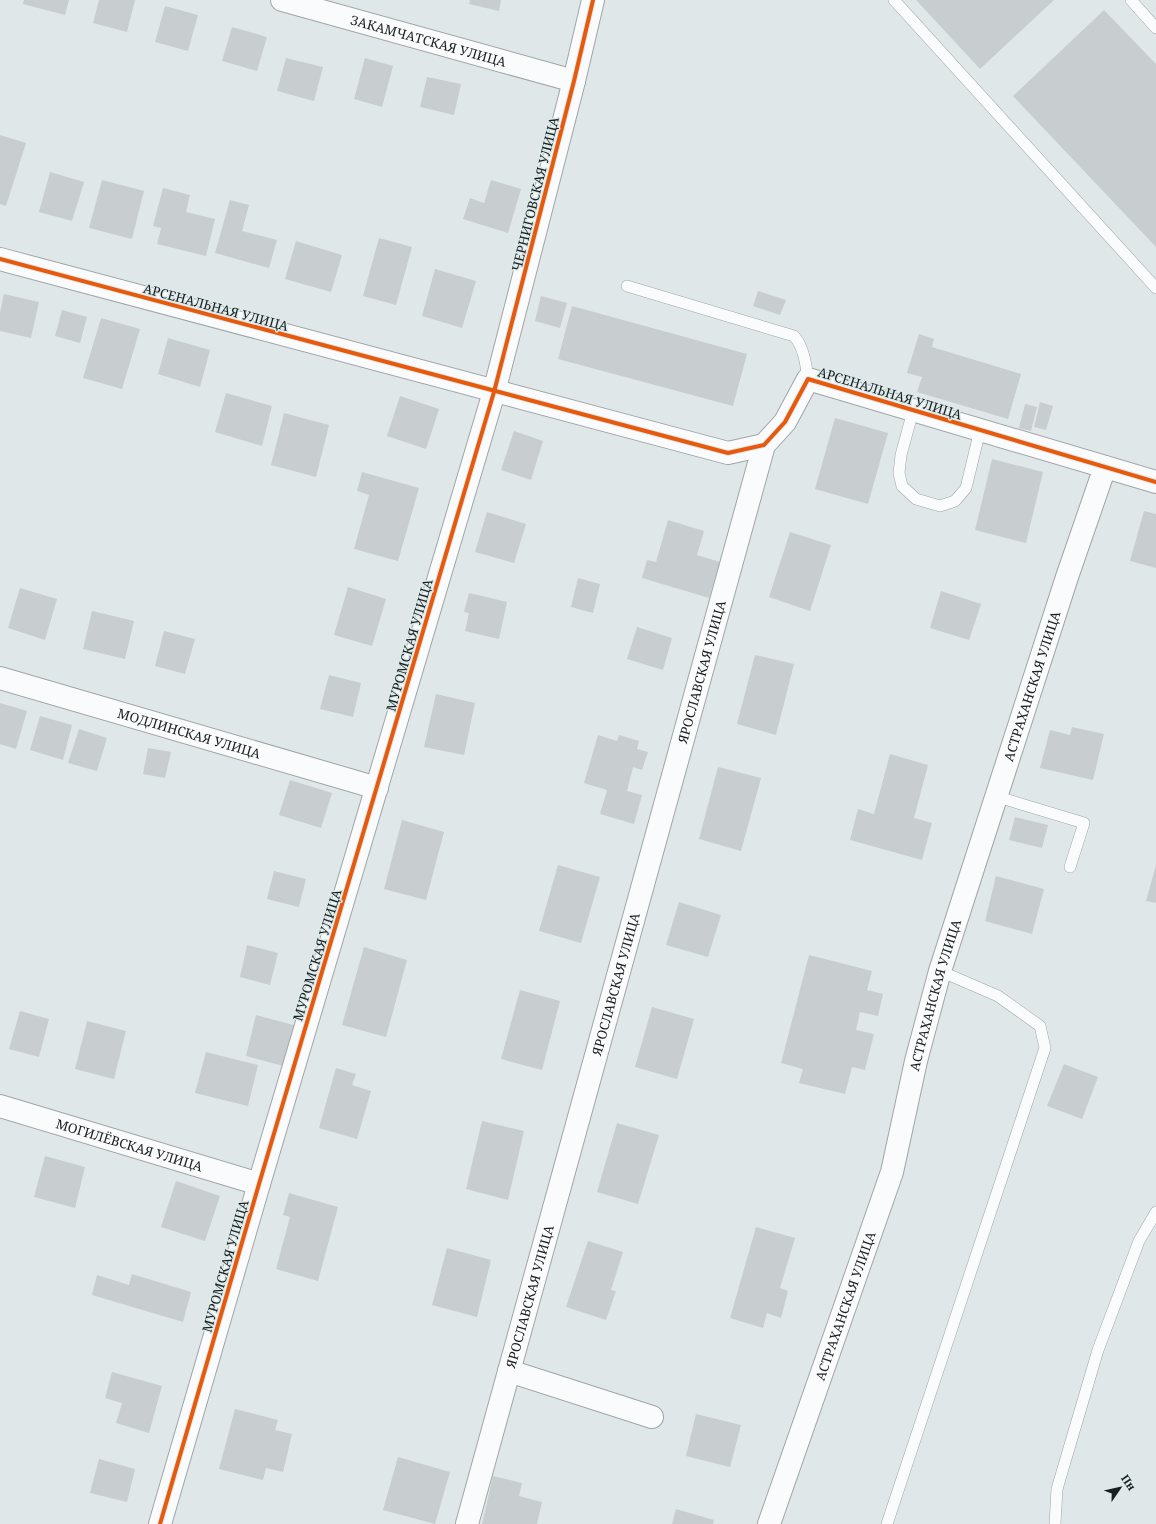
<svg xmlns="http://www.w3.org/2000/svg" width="1156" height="1524" font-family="'Noto Serif',serif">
  <rect width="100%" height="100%" fill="#e0e7e8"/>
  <!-- building -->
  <g fill="#c8cecf">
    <polygon points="24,0 69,0 65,15 23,4"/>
    <polygon points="99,0 135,0 127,32 93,23"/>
    <polygon points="470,0 501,0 499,11 469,4"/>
    <polygon points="916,0 1054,0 980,69"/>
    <polygon points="165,6 198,15 188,51 155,42"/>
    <polygon points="1104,10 1156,64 1156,247 1013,96"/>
    <polygon points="232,27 267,37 257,71 222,61"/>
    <polygon points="286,58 323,67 314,101 277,91"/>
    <polygon points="365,58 393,66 382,107 354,99"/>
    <polygon points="427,77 461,84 454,115 420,107"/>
    <polygon points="0,135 26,143 6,206 0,204"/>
    <polygon points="50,172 84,182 72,221 39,212"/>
    <polygon points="102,180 144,191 132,239 89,228"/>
    <polygon points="491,180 521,189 508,233 463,219 470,198 484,203"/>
    <polygon points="163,188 190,195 186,212 215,219 206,256 157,244 161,228 153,226"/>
    <polygon points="230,200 249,205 242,231 277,240 269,268 215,253"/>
    <polygon points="379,238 412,247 396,305 363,296"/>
    <polygon points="296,241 342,255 331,292 285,279"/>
    <polygon points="435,269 476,281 462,328 422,316"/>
    <polygon points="758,291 786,300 780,315 753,306"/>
    <polygon points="4,294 39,302 31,338 0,331 0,313"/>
    <polygon points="541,296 567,303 560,328 535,321"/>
    <polygon points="572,306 747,354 733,406 558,359"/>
    <polygon points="62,310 87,317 80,343 55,336"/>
    <polygon points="101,318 140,329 122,389 83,378"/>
    <polygon points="919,334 934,339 932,347 1021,374 1008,419 917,392 922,377 907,373"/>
    <polygon points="168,338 210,350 200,387 158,374"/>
    <polygon points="226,393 272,406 262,446 215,432"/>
    <polygon points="400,396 439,409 426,449 387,436"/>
    <polygon points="1040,402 1053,406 1046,430 1034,427"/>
    <polygon points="1025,404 1037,407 1031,431 1019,428"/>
    <polygon points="284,413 329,425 316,477 271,465"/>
    <polygon points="835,418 888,433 868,504 815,489"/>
    <polygon points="514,431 543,441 531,480 501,470"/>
    <polygon points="992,459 1043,472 1026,543 975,530"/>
    <polygon points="362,472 419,488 398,561 354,549 369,495 357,491"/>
    <polygon points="1144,511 1156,514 1156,568 1130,561"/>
    <polygon points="487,512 526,524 514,563 475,552"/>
    <polygon points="668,520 704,531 697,555 720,562 709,598 642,578 647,560 656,562"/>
    <polygon points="790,532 831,545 810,611 769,597"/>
    <polygon points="578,578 600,584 593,613 571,607"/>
    <polygon points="348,587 386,599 372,646 334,635"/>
    <polygon points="20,588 57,599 45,640 8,628"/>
    <polygon points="941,591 981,604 969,640 930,628"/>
    <polygon points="469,593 507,602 499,639 465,631 469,613 464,612"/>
    <polygon points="92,611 134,621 125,659 83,649"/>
    <polygon points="637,627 672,638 663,670 627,659"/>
    <polygon points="164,631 195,639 185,674 155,666"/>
    <polygon points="755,655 794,664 776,735 737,724"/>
    <polygon points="329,675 361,683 353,717 320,709"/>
    <polygon points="436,694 475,703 464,755 424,747"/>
    <polygon points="0,703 27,711 16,749 0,744"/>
    <polygon points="40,716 72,725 63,760 30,750"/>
    <polygon points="1072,727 1104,734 1093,780 1040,768 1050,730 1070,735"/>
    <polygon points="79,729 107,738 97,771 68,763"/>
    <polygon points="598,735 617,741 619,735 639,741 637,749 648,752 642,770 633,767 627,791 642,795 634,824 600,814 607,790 584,783"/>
    <polygon points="148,748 171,752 165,778 143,774"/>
    <polygon points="890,754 928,765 914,818 932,823 922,860 850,840 858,809 874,814"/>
    <polygon points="718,767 761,778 741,851 699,839"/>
    <polygon points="290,780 332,793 321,828 279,815"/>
    <polygon points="1015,817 1048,825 1042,848 1009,840"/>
    <polygon points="402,820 444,832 426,900 384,889"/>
    <polygon points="558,865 600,877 581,943 539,931"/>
    <polygon points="1156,865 1156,903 1146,901"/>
    <polygon points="274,871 306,879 299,907 267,899"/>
    <polygon points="996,876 1044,889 1032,934 985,921"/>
    <polygon points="679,902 721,915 708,957 666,945"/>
    <polygon points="247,945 278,953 270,985 240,977"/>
    <polygon points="364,947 407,960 386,1037 342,1025"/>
    <polygon points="809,955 872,971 867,990 883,994 878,1016 860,1012 856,1030 874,1034 865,1070 852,1067 845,1094 799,1083 803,1069 781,1063"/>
    <polygon points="520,990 560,1001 542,1070 501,1059"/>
    <polygon points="652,1007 694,1019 677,1079 635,1067"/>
    <polygon points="20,1011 49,1019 39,1057 9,1049"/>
    <polygon points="256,1015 301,1027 291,1068 246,1056"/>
    <polygon points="87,1021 126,1031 114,1079 75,1069"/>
    <polygon points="206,1052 258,1065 248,1106 195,1093"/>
    <polygon points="1064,1064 1098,1077 1082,1119 1047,1106"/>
    <polygon points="336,1068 356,1074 352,1085 371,1091 357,1139 319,1128"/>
    <polygon points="482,1121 524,1131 508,1200 466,1189"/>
    <polygon points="617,1123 659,1135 638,1204 597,1192"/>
    <polygon points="45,1156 85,1167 75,1208 34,1197"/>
    <polygon points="176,1181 220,1196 205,1241 161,1227"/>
    <polygon points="289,1193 338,1207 318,1281 276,1269 290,1217 283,1215"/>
    <polygon points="756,1227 795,1238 780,1288 788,1291 781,1318 767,1313 763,1328 730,1318"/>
    <polygon points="588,1241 623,1252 611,1290 616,1291 606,1320 566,1307"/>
    <polygon points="447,1248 491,1260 477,1317 432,1305"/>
    <polygon points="132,1274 191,1292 183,1322 92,1295 97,1275 129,1285"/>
    <polygon points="112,1372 162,1386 149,1433 116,1423 122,1403 105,1398"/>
    <polygon points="235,1409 278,1420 275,1430 292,1434 283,1472 266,1468 263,1480 219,1469"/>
    <polygon points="696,1414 741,1425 730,1467 686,1456"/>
    <polygon points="398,1457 450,1472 435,1524 383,1510"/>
    <polygon points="99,1459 135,1469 127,1502 90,1493"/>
    <polygon points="493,1476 522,1483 519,1496 542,1502 537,1524 482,1524"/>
    <polygon points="676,1509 714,1520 713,1524 672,1524"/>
  </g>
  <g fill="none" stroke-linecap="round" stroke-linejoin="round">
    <defs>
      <g id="service">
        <polyline points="894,0 1156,288"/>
        <polyline points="1131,0 1156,28"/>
        <path d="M 627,286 L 794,336 C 804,347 806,365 808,379"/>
        <polyline points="913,411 901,455 899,473 902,486 916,499 940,506 955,501 966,488 980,430"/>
        <polyline points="998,797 1084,823 1070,867"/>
        <polyline points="887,1524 1045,1048 1040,1026 998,996 940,971"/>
        <polyline points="1055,1524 1057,1489 1098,1350 1139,1241 1156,1212"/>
      </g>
      <g id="minor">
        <path id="s1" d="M 282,0 L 574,81"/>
        <polyline points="0,259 728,453 764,445 785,422 808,379 1156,482"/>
        <path id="s2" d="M 0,678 L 377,788"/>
        <path id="s3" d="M 0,1106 L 259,1184"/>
        <polyline points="509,1371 652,1417"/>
        <polyline points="160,1524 259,1184 494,392 574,81 593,0"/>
        <path id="s4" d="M 467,1524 L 764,445"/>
        <path id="s5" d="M 769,1524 L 892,1172 L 916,1061 L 940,971 L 1067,577 L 1105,467"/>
      </g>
    </defs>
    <!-- service casing -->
    <use href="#service" stroke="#a0a5a6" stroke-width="12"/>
    <!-- minor casing -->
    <use href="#minor" stroke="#a0a5a6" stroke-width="24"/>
    <!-- service -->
    <use href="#service" stroke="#fafbfc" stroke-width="11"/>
    <!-- minor -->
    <use href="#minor" stroke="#fafbfc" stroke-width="22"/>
    <defs>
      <g id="cycleway">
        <polyline points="0,259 728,453 764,445 785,422 808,379 1156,482"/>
        <polyline points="160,1524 259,1184 494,392 574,81 593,0"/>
      </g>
    </defs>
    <!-- cycleway casing -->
    <use href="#cycleway" stroke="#ddeaeb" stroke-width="6"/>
    <!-- cycleway -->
    <use href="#cycleway" stroke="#e8590c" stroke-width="4"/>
  </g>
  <g text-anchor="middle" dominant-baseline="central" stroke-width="3" stroke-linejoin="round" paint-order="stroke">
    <!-- street labels -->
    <g font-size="13" fill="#1a1f1f" stroke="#ddeaeb">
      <text stroke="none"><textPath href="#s1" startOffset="152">ЗАКАМЧАТСКАЯ УЛИЦА</textPath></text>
      <text transform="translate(535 194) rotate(-76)">ЧЕРНИГОВСКАЯ УЛИЦА</text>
      <text transform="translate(216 307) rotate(15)">АРСЕНАЛЬНАЯ УЛИЦА</text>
      <text transform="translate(890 393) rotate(17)">АРСЕНАЛЬНАЯ УЛИЦА</text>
      <text transform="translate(409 645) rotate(-74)">МУРОМСКАЯ УЛИЦА</text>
      <text stroke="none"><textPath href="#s4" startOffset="884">ЯРОСЛАВСКАЯ УЛИЦА</textPath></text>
      <text stroke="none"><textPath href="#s5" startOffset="879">АСТРАХАНСКАЯ УЛИЦА</textPath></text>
      <text stroke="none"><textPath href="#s2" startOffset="197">МОДЛИНСКАЯ УЛИЦА</textPath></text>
      <text transform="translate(317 955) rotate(-73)">МУРОМСКАЯ УЛИЦА</text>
      <text stroke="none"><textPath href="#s4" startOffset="560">ЯРОСЛАВСКАЯ УЛИЦА</textPath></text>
      <text stroke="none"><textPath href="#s5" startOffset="555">АСТРАХАНСКАЯ УЛИЦА</textPath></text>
      <text stroke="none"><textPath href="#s3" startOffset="135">МОГИЛЁВСКАЯ УЛИЦА</textPath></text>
      <text transform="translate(225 1266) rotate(-74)">МУРОМСКАЯ УЛИЦА</text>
      <text stroke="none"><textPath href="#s4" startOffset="236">ЯРОСЛАВСКАЯ УЛИЦА</textPath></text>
      <text stroke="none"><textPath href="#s5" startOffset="231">АСТРАХАНСКАЯ УЛИЦА</textPath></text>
    </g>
  </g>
  <!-- north arrow -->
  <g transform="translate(1120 1488) rotate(56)" stroke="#ddeaeb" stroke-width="3" paint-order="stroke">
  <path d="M0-3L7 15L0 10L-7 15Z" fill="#1a1f1f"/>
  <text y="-6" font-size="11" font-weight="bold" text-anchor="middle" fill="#1a1f1f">Пн</text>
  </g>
</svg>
